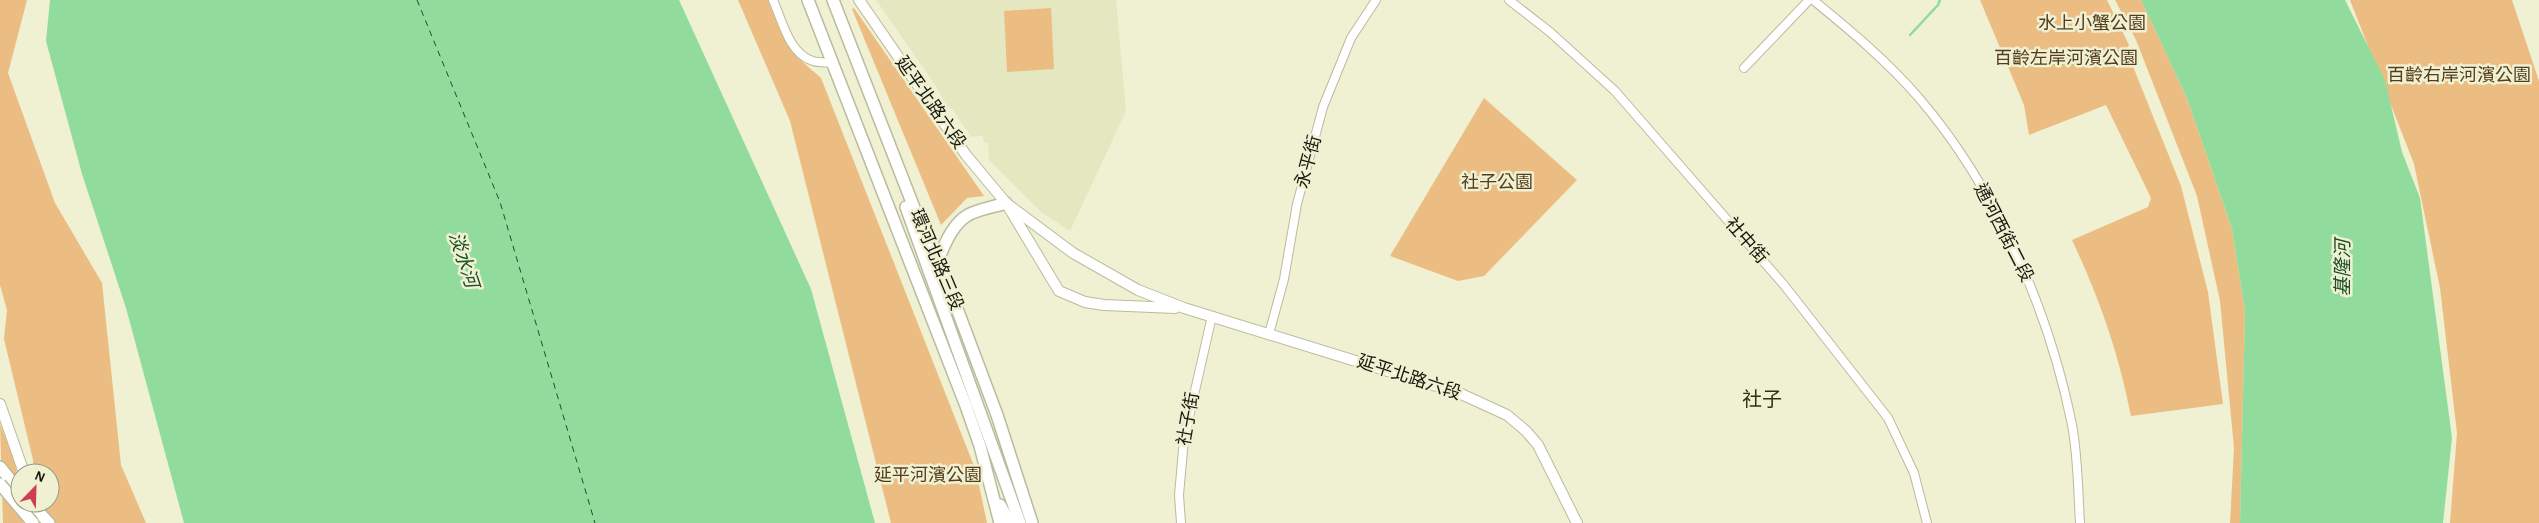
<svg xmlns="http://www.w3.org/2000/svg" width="2539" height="523" font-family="'Alegreya Sans','Noto Sans TC',sans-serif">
  <rect width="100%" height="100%" fill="#eff1d2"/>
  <!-- built -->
  <polygon fill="#e5e7c1" points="876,0 1116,0 1126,111 1070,231 1041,212 989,160 988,143 984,143 983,136 971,137 953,110 946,105 936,86"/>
  <!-- green -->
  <g fill="#ecbd82">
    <polygon points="0,0 27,0 8,73 55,203 102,283 121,465 146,523 35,523 35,503 50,503 50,473 34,473 33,460 4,339 7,310 0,285"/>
    <polygon points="738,0 773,0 798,58 821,78 976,471 987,523 891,523 790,121"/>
    <path d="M 1980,0 L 2107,0 L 2129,45 L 2126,49 L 2181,186 L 2208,292 L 2223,404 L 2131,416 C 2118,351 2100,300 2072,240 L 2148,207 L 2151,198 L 2106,105 L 2029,135 L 2024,105 Z"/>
    <polygon points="2115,0 2141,0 2187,98 2232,229 2245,311 2240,523 2230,523 2234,448 2220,301 2197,196 2136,40"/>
    <polygon points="2350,0 2512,0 2539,81 2539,523 2450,523 2457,433 2440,288 2414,164"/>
    <polygon points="854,8 984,196 967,198 941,225 852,9"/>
    <polygon points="1051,8 1054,69 1007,72 1004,11"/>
    <polygon points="1484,98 1577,180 1484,276 1458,281 1390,256"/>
    <polygon points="0,424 15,462 23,523 3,523"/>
  </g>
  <!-- water -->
  <g fill="#91dc9c">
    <polygon points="50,0 679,0 811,289 875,523 184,523 126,308 82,174 46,41"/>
    <polygon points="2141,0 2345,0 2385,80 2402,152 2420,198 2452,438 2443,523 2240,523 2245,311 2232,229 2187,98"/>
  </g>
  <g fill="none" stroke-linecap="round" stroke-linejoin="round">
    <!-- stream -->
    <polyline stroke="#91dc9c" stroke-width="2.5" points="1910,35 1938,5 1940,0"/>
    <!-- ferry -->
    <polyline stroke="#1c5027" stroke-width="1" stroke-dasharray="6 5" stroke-linecap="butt" points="417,0 500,202 595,523"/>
    <defs>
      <g id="minor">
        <path d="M 773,0 C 782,20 789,54 813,61 C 819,63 827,62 833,63"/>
        <polyline points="1509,0 1550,32 1615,91 1784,285 1888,418 1914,473 1927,523"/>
        <path d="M 1813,0 C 1850,30 1888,62 1919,98 C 1996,188 2049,310 2072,425 C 2078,456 2078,491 2080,523"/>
        <polyline points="1744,68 1809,0"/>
        <polyline points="1269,334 1284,279 1297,204 1323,107 1351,38 1376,0"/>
        <polyline points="1181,523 1179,495 1184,439 1212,316"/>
      </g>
      <g id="tertiary">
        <polyline points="859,0 966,155 1006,203 1059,291 1085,302 1104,305 1175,308"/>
        <polyline points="1006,203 1073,253 1138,290 1184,308 1459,393 1507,415 1526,431 1538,445 1577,523"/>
        <polyline points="0,404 24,473"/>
      </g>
      <g id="secondary">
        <polyline points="808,0 966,406 980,446 1000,523"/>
        <polyline points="833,0 936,264 947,282 997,415 1032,523"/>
        <polyline points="906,207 1020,523"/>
        <path d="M 936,264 C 944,247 951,225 968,215 C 979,209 994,207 1006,203"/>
        <polyline points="0,467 20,492"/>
        <polyline points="30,503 49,523"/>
        <polyline points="1000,505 1010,523"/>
      </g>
    </defs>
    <!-- minor casing -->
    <use href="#minor" stroke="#babb9e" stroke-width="10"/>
    <!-- tertiary casing -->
    <use href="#tertiary" stroke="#babb9e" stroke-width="12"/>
    <!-- secondary casing -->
    <use href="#secondary" stroke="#babb9e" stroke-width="14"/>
    <!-- minor -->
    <use href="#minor" stroke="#fff" stroke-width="8"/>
    <!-- tertiary -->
    <use href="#tertiary" stroke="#fff" stroke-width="10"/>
    <!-- secondary -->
    <use href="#secondary" stroke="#fff" stroke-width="11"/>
    <defs>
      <polyline id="secondary-bridge" points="0,484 33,523"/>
    </defs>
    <!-- secondary-bridge casing -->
    <use href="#secondary-bridge" stroke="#babb9e" stroke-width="14" stroke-linecap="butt"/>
    <!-- secondary-bridge -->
    <use href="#secondary-bridge" stroke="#fff" stroke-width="11"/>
  </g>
  <g text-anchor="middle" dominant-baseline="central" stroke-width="5" stroke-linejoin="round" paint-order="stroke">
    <!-- park labels -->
    <g font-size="18" fill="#553c1c" stroke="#eff1d2">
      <text x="2092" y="24">水上小蟹公園</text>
      <text x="2066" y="59">百齡左岸河濱公園</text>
      <text x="2459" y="76">百齡右岸河濱公園</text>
      <text x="1497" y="183">社子公園</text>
      <text x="928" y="476">延平河濱公園</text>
    </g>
    <!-- street labels -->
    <g font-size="18" fill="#18180e" stroke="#eff1d2">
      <text transform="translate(930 103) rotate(55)">延平北路六段</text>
      <text transform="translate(1309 162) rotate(-75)">永平街</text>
      <text transform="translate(2003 233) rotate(63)">通河西街二段</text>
      <text transform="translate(1746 241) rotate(49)">社中街</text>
      <text transform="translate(936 260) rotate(67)">環河北路三段</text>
      <text transform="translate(1409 378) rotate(18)">延平北路六段</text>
      <text transform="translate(1189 419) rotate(-80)">社子街</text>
    </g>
    <!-- water labels -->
    <g font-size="19" font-style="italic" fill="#1c5027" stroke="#eff1d2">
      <text transform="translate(463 260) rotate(72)">淡水河</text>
      <text transform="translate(2343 268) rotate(-90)">基隆河</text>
    </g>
    <!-- quarter labels -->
    <g font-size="20" fill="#2f3017" stroke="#eff1d2">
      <text x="1762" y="400">社子</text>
    </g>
  </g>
  <!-- north arrow -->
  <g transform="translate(35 488) rotate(23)"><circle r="24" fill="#eff1d2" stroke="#999a84"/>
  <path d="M0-4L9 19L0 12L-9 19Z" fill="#ce3e57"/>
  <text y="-8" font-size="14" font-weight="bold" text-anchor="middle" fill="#18180e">N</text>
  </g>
</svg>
